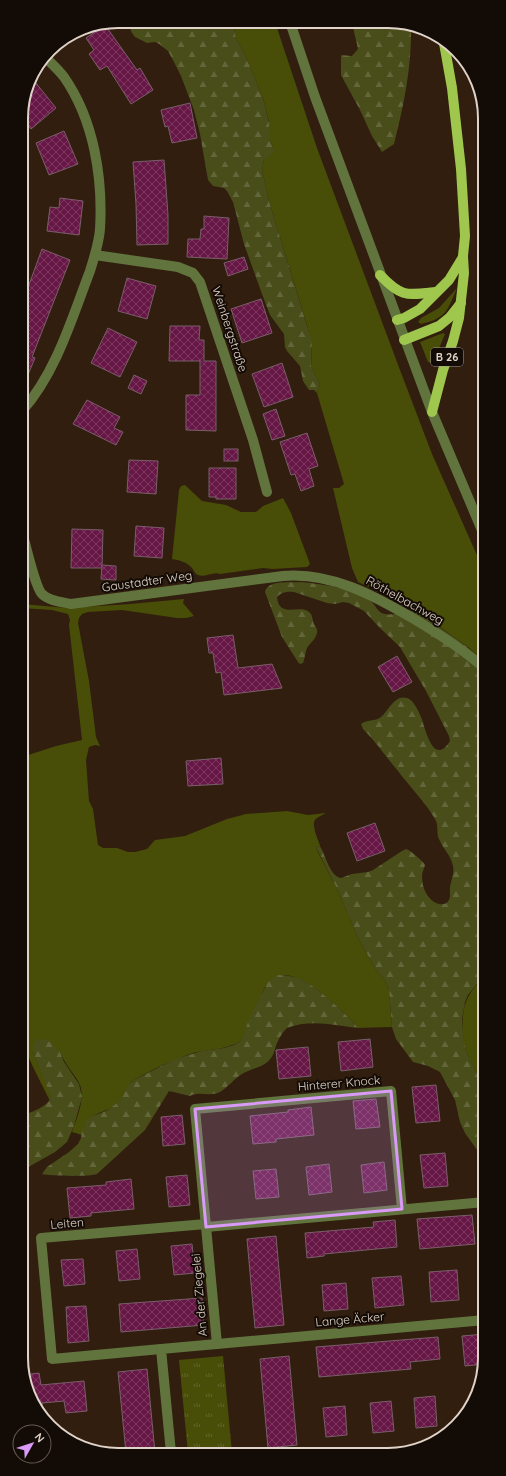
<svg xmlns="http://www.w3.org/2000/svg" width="506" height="1476" font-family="Quicksand,sans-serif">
  <defs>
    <pattern id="forest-firs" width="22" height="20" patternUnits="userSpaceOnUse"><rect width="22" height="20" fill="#494d1a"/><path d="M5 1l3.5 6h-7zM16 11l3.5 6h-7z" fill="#63663a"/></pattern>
    <pattern id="park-tufts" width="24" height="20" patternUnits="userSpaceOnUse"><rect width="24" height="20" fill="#484d08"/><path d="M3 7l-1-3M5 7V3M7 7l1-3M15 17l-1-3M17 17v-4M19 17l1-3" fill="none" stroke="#62662b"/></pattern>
    <pattern id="building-cross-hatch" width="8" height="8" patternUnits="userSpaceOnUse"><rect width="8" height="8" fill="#671745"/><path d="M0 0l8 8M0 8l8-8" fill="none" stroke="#7c385e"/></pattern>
  </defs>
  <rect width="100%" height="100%" fill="#311e0e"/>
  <!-- green -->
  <g fill="#484d08">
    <polygon points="233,22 275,22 317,148 400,370 432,454 484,571 484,661 468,647 440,627 412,610 403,602 358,582 352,568 333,488 339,488 344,484 317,393 320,384 311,366 312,347 307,325 269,201 262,170 264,160 274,149 269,139 269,122 263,98 246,57 236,38"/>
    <path d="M 457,288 C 447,311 447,318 421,324 L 418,322 L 421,318 L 439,308 Z"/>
    <polygon points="443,333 445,334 433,363 428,362 420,342"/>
    <path d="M 185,485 L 202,501 L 226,505 L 241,512 L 256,512 L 263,506 L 283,498 L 291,513 L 310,564 L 307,567 L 272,569 L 263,568 L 220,574 C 213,571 205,578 198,575 C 195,574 194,571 192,568 C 187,562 179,560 172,559 L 179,490 L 181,486 Z"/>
    <polygon points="22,544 29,577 29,584 22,593"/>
    <path d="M 184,599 L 183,603 L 194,616 L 186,618 L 177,618 L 122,610 L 88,612 L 82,614 L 79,618 L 78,623 L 89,681 L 96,737 L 100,746 L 95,745 L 89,747 L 86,760 L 89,801 L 93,809 L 98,845 L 103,848 L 117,848 L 128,852 L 135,852 L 147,849 L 155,840 L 185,836 L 227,819 L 246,814 L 287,811 L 308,815 L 326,813 C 323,815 317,817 315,820 C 311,825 319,842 321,848 L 318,846 L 316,847 L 318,852 L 339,893 L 357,936 L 375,968 L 386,982 L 389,990 L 392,1027 L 357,1028 L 356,1025 C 341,1010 314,983 294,977 C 289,975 283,975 278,975 L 265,987 L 241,1041 C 226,1050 209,1049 193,1053 C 172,1060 153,1069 134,1080 C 125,1086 127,1093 121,1100 C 106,1117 86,1108 82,1135 L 72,1132 C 77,1118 87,1095 78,1081 C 71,1070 65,1064 60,1052 L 33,1052 L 50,1092 L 51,1097 L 50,1101 L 33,1067 L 22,1042 L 22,757 L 56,746 L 82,740 L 69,625 L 70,620 L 68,614 L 52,610 L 22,608 L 22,604 L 67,608 L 130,604 Z"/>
    <path d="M 484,978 L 484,1087 C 479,1075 471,1063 466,1051 C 463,1044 463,1037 463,1030 C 461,1008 467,992 484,978 Z"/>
  </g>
  <!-- forest -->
  <g fill="url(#forest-firs)">
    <polygon points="127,21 233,22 236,38 246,57 263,98 269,123 269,139 275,151 264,160 262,170 269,201 312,342 311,366 320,384 317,393 314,390 309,390 303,381 300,366 287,351 285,347 284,334 270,315 262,294 244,244 233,202 227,191 224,188 213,186 208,180 200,134 194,110 181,76 174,62 168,51 159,44 155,42 147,43 135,37 132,33"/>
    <path d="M 352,23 L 407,23 L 411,25 C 412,65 404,105 394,144 L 382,152 L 372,136 L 360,110 L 341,75 L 341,55 L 352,56 L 358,49 Z"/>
    <path d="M 301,582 C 327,585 346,587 369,600 C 376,604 377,613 385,614 C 393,616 403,611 412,610 C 437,625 462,641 484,661 L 484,978 L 477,984 L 468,995 L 465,1002 L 462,1019 L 464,1043 L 466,1051 L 484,1087 L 485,1161 L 465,1133 L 460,1122 L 455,1100 L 440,1072 L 428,1066 L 413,1062 L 396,1039 L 392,1027 L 389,990 L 386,982 L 375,968 L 357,936 L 339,893 L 316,847 L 318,846 L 321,848 C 326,857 330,876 341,878 L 352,874 L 368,872 L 373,870 L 402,851 L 406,849 C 410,850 423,861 425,865 C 424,869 422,872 422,876 C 422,906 452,913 450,893 C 449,883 455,875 453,866 C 451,855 443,849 439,839 C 436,833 439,825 435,819 C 425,802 410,787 398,771 C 386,757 376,742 363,729 L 361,724 C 367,719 375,722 381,717 C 388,711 395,694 407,698 C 413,699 419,712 421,717 C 425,727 433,768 450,741 L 449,736 L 426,691 L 400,647 L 380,628 L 364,611 L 349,603 L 343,602 L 335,604 L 327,603 L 294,592 C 288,591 281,592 277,597 C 279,619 299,604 309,612 C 313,615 312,620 314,624 C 315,627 318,629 317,632 C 317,638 310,643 307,648 C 305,653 305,658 303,663 L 300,664 L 298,662 L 282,637 L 265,592 C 268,579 291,583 301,582 Z"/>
    <path d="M 278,975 C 286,975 293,976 300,979 C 319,988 341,1010 356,1025 L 357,1028 C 334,1025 310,1019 287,1028 C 283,1032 280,1036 278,1041 C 275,1046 275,1053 271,1058 C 264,1068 251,1068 242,1074 C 234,1079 227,1088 220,1092 C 210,1097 200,1091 190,1096 L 169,1091 L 145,1130 L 97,1174 C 88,1177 51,1176 42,1174 L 47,1167 L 69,1152 L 78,1144 L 81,1138 L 82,1130 L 87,1119 L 95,1115 L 106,1111 L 120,1101 L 123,1096 L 127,1086 L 134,1080 L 175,1059 L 202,1051 L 224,1048 L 234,1045 L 241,1041 L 250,1017 L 268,982 L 271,979 Z"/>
    <path d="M 40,1039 L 44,1039 L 50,1042 L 60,1052 L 64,1062 L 79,1084 L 82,1097 L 74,1126 L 67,1142 L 55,1152 L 23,1170 L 23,1116 C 32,1111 48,1107 51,1097 L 33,1052 C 33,1045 33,1042 40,1039 Z"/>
  </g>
  <!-- park -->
  <polygon fill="url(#park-tufts)" points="223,1356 232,1453 188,1453 179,1360"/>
  <!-- building -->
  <g fill="url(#building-cross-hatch)" stroke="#795e6a">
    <polygon points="105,25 137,70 140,68 153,90 131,104 107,66 100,70 89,54 94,50 86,38"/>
    <polygon points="31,77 56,108 31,129 21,117 21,111"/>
    <polygon points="190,103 197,138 172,143 168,126 165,127 161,110"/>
    <polygon points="64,131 78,164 49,175 36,143"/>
    <polygon points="164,160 168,215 168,244 137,245 136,204 133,162"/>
    <polygon points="60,198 83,201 79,235 47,231 50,207 59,208"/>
    <polygon points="204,216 229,218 227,259 187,257 188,239 200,239 201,229 204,229"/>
    <polygon points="42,249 70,260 32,357 35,358 22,389 21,302 25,293 26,293"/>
    <polygon points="244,257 248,269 228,276 224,263"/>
    <polygon points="127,278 156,286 147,319 118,311"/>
    <polygon points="261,299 272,333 242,343 231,309"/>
    <polygon points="170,326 200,326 199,340 204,340 204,361 216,361 216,431 186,430 186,395 200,395 200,361 169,361"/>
    <polygon points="108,328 137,342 120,377 91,363"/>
    <polygon points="282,363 293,397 264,407 252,374"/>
    <polygon points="134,375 147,381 141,394 128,388"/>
    <polygon points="87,400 120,417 114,428 123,432 116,445 73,424"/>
    <polygon points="276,409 285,436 272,440 263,414"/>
    <polygon points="307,433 318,466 309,469 314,486 301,491 295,474 291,475 280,442"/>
    <rect x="224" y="449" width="14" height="12"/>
    <polygon points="129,460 158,461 156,494 127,492"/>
    <polygon points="209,468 236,468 236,499 216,499 216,497 209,497"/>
    <polygon points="136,526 164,528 162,558 134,556"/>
    <polygon points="72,529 103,530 102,568 71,568"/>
    <polygon points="102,565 116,566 116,580 101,579"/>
    <polygon points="233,635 238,668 272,664 282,688 224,695 221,672 216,673 213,653 209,653 207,638"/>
    <polygon points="397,656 412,682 393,692 378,667"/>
    <polygon points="221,758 223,784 188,786 186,761"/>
    <polygon points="375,823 385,851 357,861 347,833"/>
    <polygon points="370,1039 373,1067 341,1071 338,1042"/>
    <polygon points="308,1047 311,1076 279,1079 276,1050"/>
    <polygon points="436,1085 440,1121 416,1123 412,1087"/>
    <polygon points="376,1099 380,1127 356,1129 353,1101"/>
    <polygon points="311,1107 314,1135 276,1139 276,1142 253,1144 250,1116 288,1112 288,1110"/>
    <polygon points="182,1115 185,1144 163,1146 161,1117"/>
    <polygon points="445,1153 448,1186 424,1188 420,1155"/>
    <polygon points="384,1162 387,1190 364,1193 361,1165"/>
    <polygon points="329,1164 332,1192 309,1195 306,1167"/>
    <polygon points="276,1169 279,1197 256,1199 253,1171"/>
    <polygon points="187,1175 190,1205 169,1207 166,1177"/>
    <polygon points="131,1179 134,1209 91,1213 91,1216 70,1218 67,1188 106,1185 106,1182"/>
    <polygon points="472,1215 475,1244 420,1249 417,1219"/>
    <polygon points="395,1220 397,1247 324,1254 324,1256 307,1258 305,1233 374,1227 373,1222"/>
    <polygon points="276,1236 284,1325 255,1328 247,1239"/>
    <polygon points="192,1244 195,1273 174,1275 171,1246"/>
    <polygon points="137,1249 140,1279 119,1281 116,1251"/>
    <polygon points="83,1259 85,1284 64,1286 61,1260"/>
    <polygon points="457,1270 459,1300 431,1302 429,1272"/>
    <polygon points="401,1276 404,1305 375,1308 372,1278"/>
    <polygon points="346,1283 348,1309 324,1311 322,1285"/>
    <polygon points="202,1298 204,1325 121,1332 119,1304"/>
    <polygon points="86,1306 89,1341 68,1343 66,1307"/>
    <polygon points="485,1334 485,1364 465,1366 462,1336"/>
    <polygon points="438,1337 440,1359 410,1362 411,1369 319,1377 316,1347"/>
    <polygon points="289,1356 297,1445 268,1448 260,1359"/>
    <polygon points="147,1369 155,1453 126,1453 118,1372"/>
    <polygon points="39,1373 41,1385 84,1381 87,1411 66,1413 64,1401 42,1403 43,1415 23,1377 23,1375"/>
    <polygon points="435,1396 437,1426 416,1428 414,1398"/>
    <polygon points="391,1401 394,1431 373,1433 370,1403"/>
    <polygon points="345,1406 347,1435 326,1437 323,1408"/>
  </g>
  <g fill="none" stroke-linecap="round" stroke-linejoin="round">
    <!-- minor -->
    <g stroke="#61743e" stroke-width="10">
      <polyline points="290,22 315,97 432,412 484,535"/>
      <polyline points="95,255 178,267 193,273 200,282 253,440 267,492"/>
      <path d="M 22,411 C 56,373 72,318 90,271 C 94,258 99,243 100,229 C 103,178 94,120 64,77 C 59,70 51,63 45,57"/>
      <path d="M 22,532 C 26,545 35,587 42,594 C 49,601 62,602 71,604 L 283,576 C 331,572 373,595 414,619 C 439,634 463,649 484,668"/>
      <polyline points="206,1227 485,1202"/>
      <polyline points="217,1344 195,1109 391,1091 402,1209"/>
      <polyline points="161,1349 52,1359 41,1238 206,1224"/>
      <polyline points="171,1453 161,1349 485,1320"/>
      <polyline points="398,1453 410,1452"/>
    </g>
    <!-- major -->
    <g stroke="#9fc64d" stroke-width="10">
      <path d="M 380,275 C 402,298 407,295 436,292"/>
      <polyline points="397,320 404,318 420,309 449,280 463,257"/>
      <polyline points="404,340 439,326 450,317 461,303"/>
      <polyline points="432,412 443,370 453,341 459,318 464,273 463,256 465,236 461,169 452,88 444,43"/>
    </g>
  </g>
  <!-- marked area -->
  <path fill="#d99af8" fill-opacity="0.2" stroke="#d99af8" stroke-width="3" stroke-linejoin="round" d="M 391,1091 L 402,1209 L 206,1227 L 195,1109 Z"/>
  <g text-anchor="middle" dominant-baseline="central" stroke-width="4" stroke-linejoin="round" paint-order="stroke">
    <!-- shield labels -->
    <rect fill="#130b05" stroke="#a2978e" stroke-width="1" x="431" y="348" width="32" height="18" rx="3"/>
    <g font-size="11" font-weight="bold" fill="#e0d3c9">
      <text x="447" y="357">B 26</text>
    </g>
    <!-- street labels -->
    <g font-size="12" fill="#e0d3c9" stroke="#130b05">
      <text transform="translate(230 329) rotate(72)">Weinbergstraße</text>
      <text transform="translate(147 581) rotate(-8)">Gaustadter Weg</text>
      <text transform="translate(405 600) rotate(29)">Röthelbachweg</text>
      <text transform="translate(339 1083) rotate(-5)">Hinterer Knock</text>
      <text transform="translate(67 1223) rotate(-5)">Leiten</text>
      <text transform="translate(199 1295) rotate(-95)">An der Ziegelei</text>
      <text transform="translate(350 1319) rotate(-5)">Lange Äcker</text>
    </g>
  </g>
  <!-- crop -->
  <path d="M0 0H506V1476H0ZM118 28H388A90 90 0 0 1 478 118V1358A90 90 0 0 1 388 1448H118A90 90 0 0 1 28 1358V118A90 90 0 0 1 118 28Z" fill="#130b05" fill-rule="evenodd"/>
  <path fill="none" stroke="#e0d3c9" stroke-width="2" d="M118 28H388A90 90 0 0 1 478 118V1358A90 90 0 0 1 388 1448H118A90 90 0 0 1 28 1358V118A90 90 0 0 1 118 28Z"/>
  <!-- north arrow -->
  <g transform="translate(32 1444) rotate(51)"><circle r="19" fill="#130b05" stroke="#655b53"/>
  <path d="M0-3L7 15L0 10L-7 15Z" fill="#d99af8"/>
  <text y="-6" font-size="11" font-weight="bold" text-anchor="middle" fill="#e0d3c9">N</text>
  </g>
</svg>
